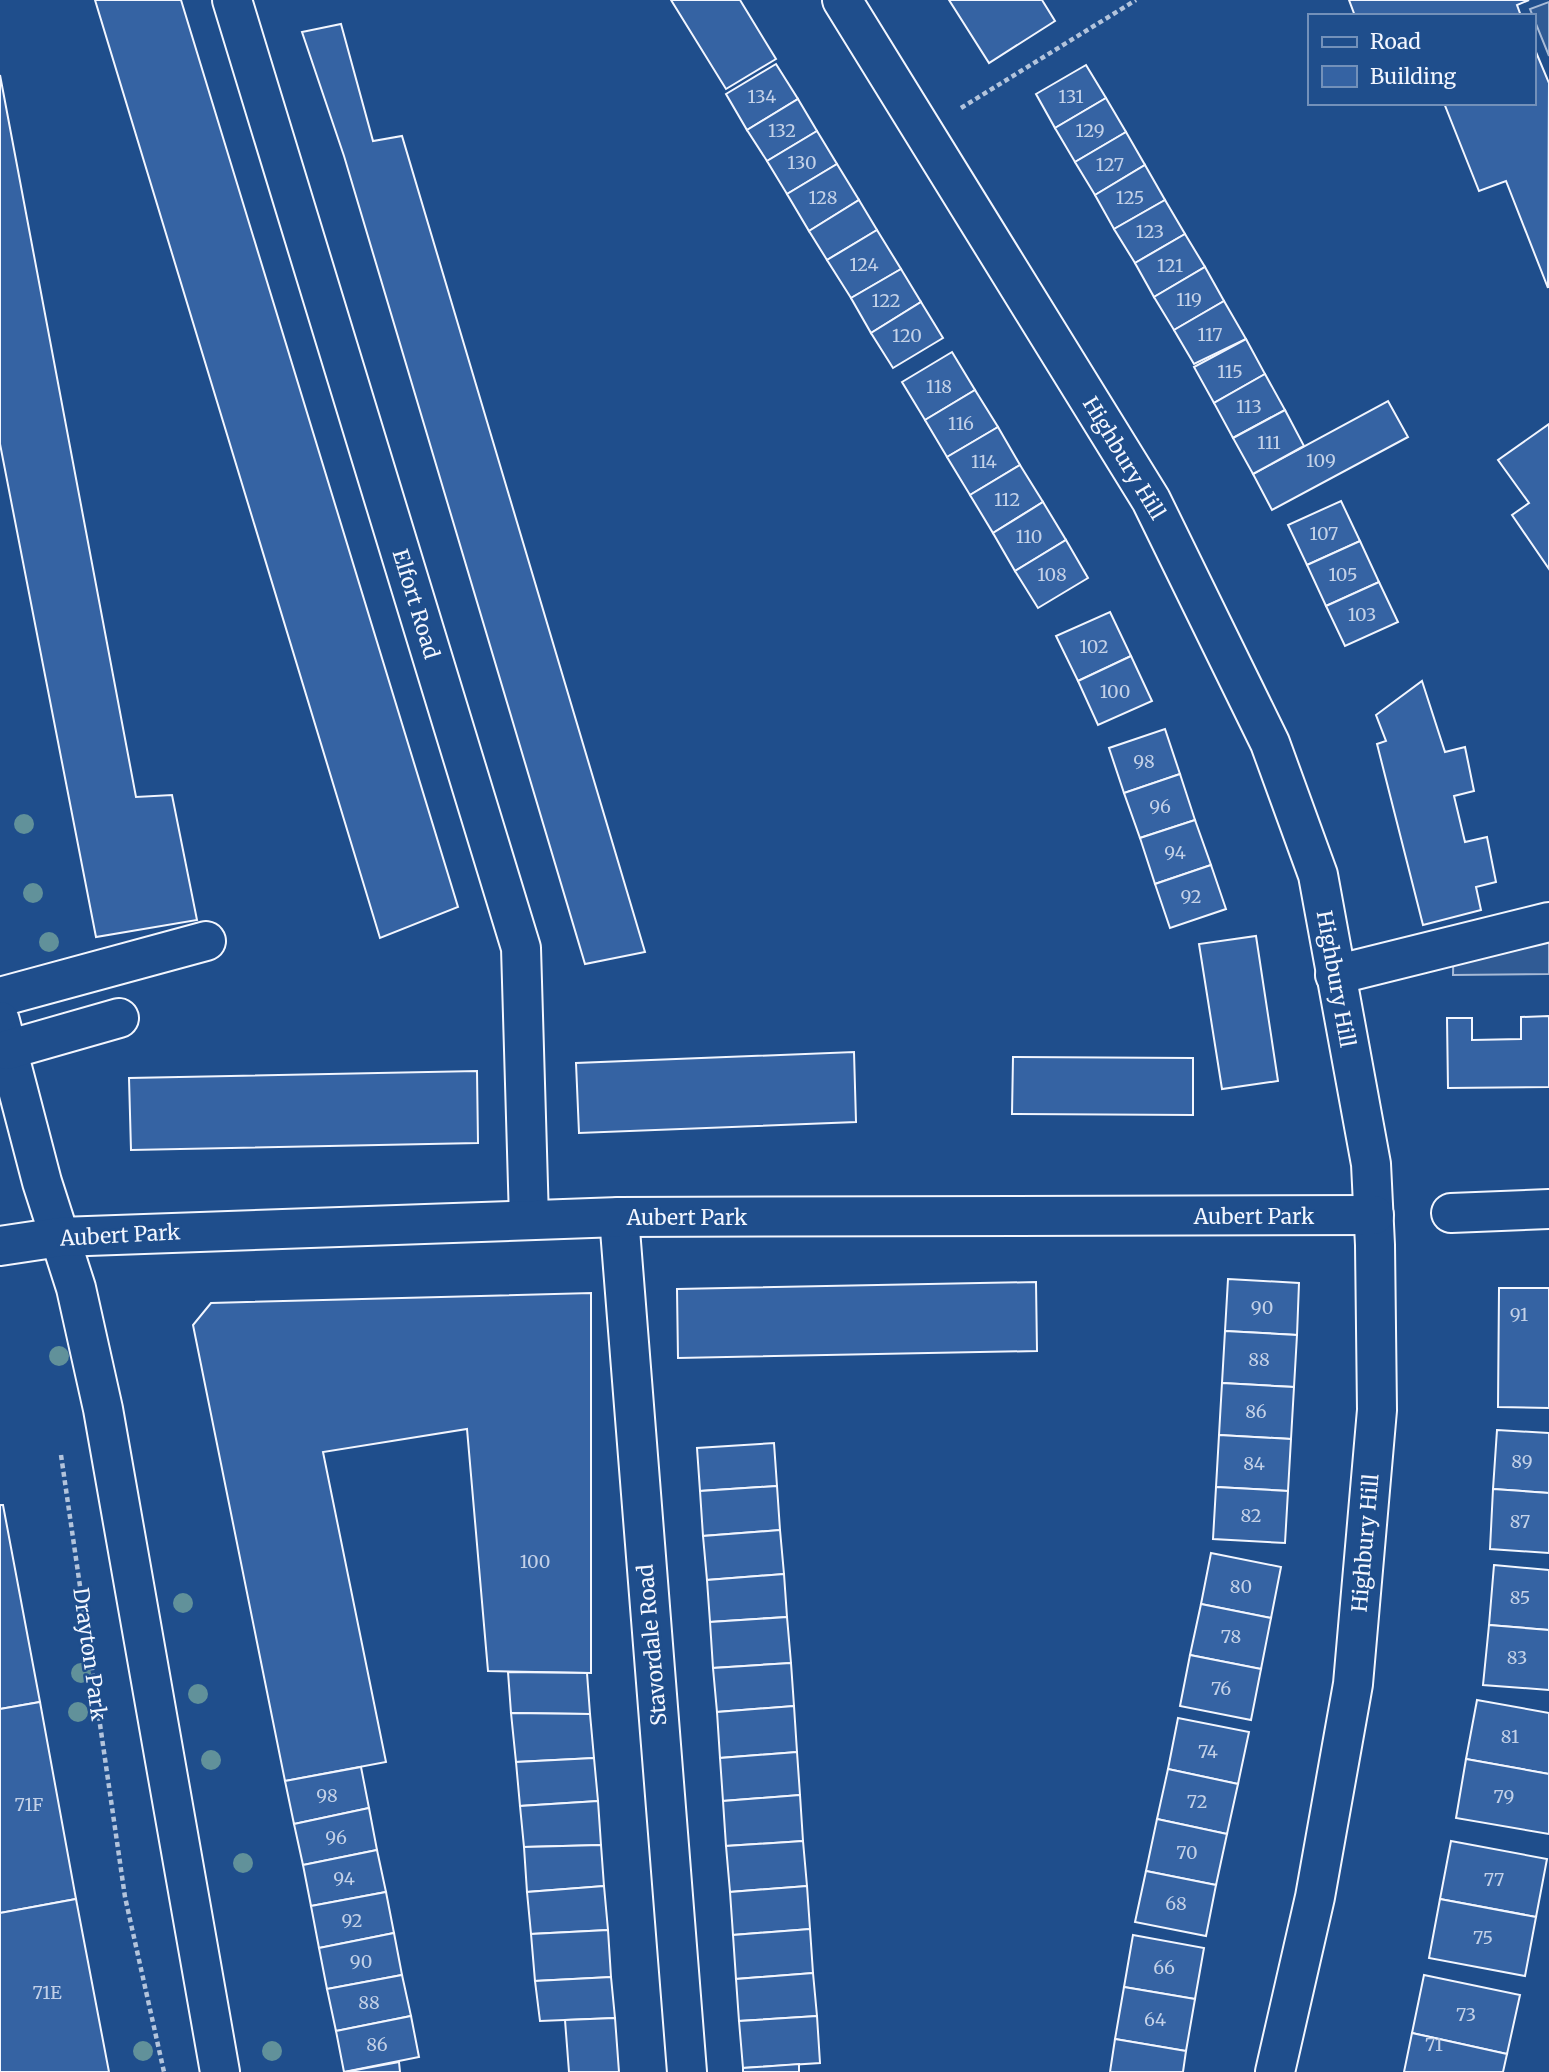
<svg xmlns="http://www.w3.org/2000/svg" width="1549" height="2072" font-family="Merriweather,serif">
  <rect width="100%" height="100%" fill="#1f4e8c"/>
  <!-- built -->
  <g fill="#305b95" stroke="#a8bbd7" stroke-width="2">
    <polygon points="1549,2 1549,56 1530,9"/>
    <polygon points="1549,908 1549,974 1453,975 1454,929"/>
  </g>
  <!-- building -->
  <g fill="#3563a3" stroke="#f2f6ff" stroke-width="2">
    <polygon points="95,0 181,0 458,907 380,938"/>
    <polygon points="671,0 740,0 776,59 726,89"/>
    <polygon points="949,0 1042,0 1055,21 989,63"/>
    <polygon points="1349,0 1529,0 1517,5 1521,16 1355,16"/>
    <polygon points="341,24 373,141 402,136 645,952 585,964 344,156 302,32"/>
    <polygon points="1533,45 1549,83 1548,288 1506,181 1479,191 1444,103 1533,103"/>
    <polygon points="776,64 798,99 747,130 726,94"/>
    <polygon points="1086,65 1106,98 1055,128 1036,94"/>
    <polygon points="0,75 136,797 172,795 197,920 96,937 0,444"/>
    <polygon points="1106,98 1126,132 1075,162 1055,128"/>
    <polygon points="798,99 817,131 767,161 747,130"/>
    <polygon points="817,131 837,164 787,194 767,161"/>
    <polygon points="1126,132 1145,165 1095,195 1075,162"/>
    <polygon points="837,164 859,200 809,231 787,194"/>
    <polygon points="1145,165 1165,200 1114,229 1095,195"/>
    <polygon points="859,200 877,230 827,260 809,231"/>
    <polygon points="1165,200 1185,234 1135,263 1114,229"/>
    <polygon points="877,230 901,269 851,298 827,260"/>
    <polygon points="1185,234 1205,267 1154,297 1135,263"/>
    <polygon points="1205,267 1224,301 1174,330 1154,297"/>
    <polygon points="901,269 921,302 871,333 851,298"/>
    <polygon points="1224,301 1246,339 1194,364 1174,330"/>
    <polygon points="921,302 943,338 893,368 871,333"/>
    <polygon points="1246,339 1265,374 1214,403 1194,367"/>
    <polygon points="952,352 975,390 925,420 902,382"/>
    <polygon points="1265,374 1285,410 1233,438 1214,403"/>
    <polygon points="975,390 998,427 947,457 925,420"/>
    <polygon points="1388,401 1408,437 1272,510 1253,474"/>
    <polygon points="1285,410 1304,446 1253,474 1233,438"/>
    <polygon points="1549,424 1549,569 1512,515 1529,503 1498,460"/>
    <polygon points="998,427 1020,465 970,495 947,457"/>
    <polygon points="1020,465 1043,502 993,533 970,495"/>
    <polygon points="1341,501 1360,541 1307,565 1288,525"/>
    <polygon points="1043,502 1066,540 1015,571 993,533"/>
    <polygon points="1066,540 1088,578 1038,608 1015,571"/>
    <polygon points="1360,541 1379,582 1326,606 1307,565"/>
    <polygon points="1379,582 1398,622 1345,646 1326,606"/>
    <polygon points="1110,612 1131,656 1078,681 1056,636"/>
    <polygon points="1131,656 1152,701 1098,725 1078,681"/>
    <polygon points="1422,681 1445,752 1465,747 1474,791 1454,796 1465,842 1487,837 1496,882 1476,887 1481,910 1423,925 1377,744 1386,741 1376,715"/>
    <polygon points="1165,729 1180,774 1124,793 1109,748"/>
    <polygon points="1180,774 1195,820 1140,838 1124,793"/>
    <polygon points="1195,820 1211,865 1155,884 1140,838"/>
    <polygon points="1211,865 1226,909 1170,928 1155,884"/>
    <polygon points="1256,936 1278,1081 1222,1089 1199,944"/>
    <polygon points="1549,1016 1549,1087 1448,1088 1447,1018 1472,1018 1472,1040 1521,1039 1521,1017"/>
    <polygon points="854,1052 856,1122 579,1133 576,1063"/>
    <polygon points="1013,1057 1193,1058 1193,1115 1012,1114"/>
    <polygon points="477,1071 478,1143 131,1150 129,1078"/>
    <polygon points="1228,1279 1299,1283 1297,1335 1225,1331"/>
    <polygon points="1036,1282 1037,1351 678,1358 677,1289"/>
    <polygon points="1499,1288 1549,1288 1549,1408 1498,1407"/>
    <polygon points="591,1293 591,1673 488,1671 467,1429 323,1452 386,1762 285,1781 193,1325 211,1303"/>
    <polygon points="1225,1331 1297,1335 1294,1387 1222,1383"/>
    <polygon points="1222,1383 1294,1387 1291,1439 1219,1435"/>
    <polygon points="1497,1430 1549,1433 1549,1493 1493,1489"/>
    <polygon points="1219,1435 1291,1439 1288,1491 1216,1487"/>
    <polygon points="774,1443 777,1486 700,1491 697,1448"/>
    <polygon points="777,1486 780,1530 703,1536 700,1491"/>
    <polygon points="1216,1487 1288,1491 1285,1543 1213,1539"/>
    <polygon points="1493,1489 1549,1493 1549,1553 1490,1549"/>
    <polygon points="0,1505 3,1505 40,1702 0,1709"/>
    <polygon points="780,1530 784,1574 707,1580 703,1536"/>
    <polygon points="1211,1553 1281,1567 1271,1618 1201,1604"/>
    <polygon points="1494,1565 1549,1570 1549,1630 1489,1625"/>
    <polygon points="784,1574 787,1617 710,1622 707,1580"/>
    <polygon points="1201,1604 1271,1618 1261,1669 1190,1655"/>
    <polygon points="787,1617 791,1663 713,1668 710,1622"/>
    <polygon points="1489,1625 1549,1630 1549,1690 1483,1685"/>
    <polygon points="1190,1655 1261,1669 1251,1720 1180,1706"/>
    <polygon points="791,1663 794,1706 717,1712 713,1668"/>
    <polygon points="508,1672 587,1673 590,1714 511,1713"/>
    <polygon points="1477,1700 1549,1713 1549,1774 1466,1759"/>
    <polygon points="40,1702 76,1899 0,1913 0,1709"/>
    <polygon points="794,1706 797,1752 720,1758 717,1712"/>
    <polygon points="511,1713 590,1714 594,1758 516,1762"/>
    <polygon points="1178,1718 1249,1732 1238,1784 1168,1769"/>
    <polygon points="797,1752 800,1795 723,1801 720,1758"/>
    <polygon points="594,1758 598,1801 520,1806 516,1762"/>
    <polygon points="1466,1759 1549,1774 1549,1834 1456,1818"/>
    <polygon points="361,1767 369,1808 294,1824 285,1781"/>
    <polygon points="1168,1769 1238,1784 1227,1834 1157,1819"/>
    <polygon points="800,1795 803,1841 726,1846 723,1801"/>
    <polygon points="598,1801 601,1845 524,1847 520,1806"/>
    <polygon points="369,1808 377,1850 303,1865 294,1824"/>
    <polygon points="1157,1819 1227,1834 1216,1885 1146,1871"/>
    <polygon points="803,1841 807,1886 730,1892 726,1846"/>
    <polygon points="1451,1841 1547,1859 1536,1917 1440,1899"/>
    <polygon points="601,1845 604,1886 527,1892 524,1847"/>
    <polygon points="377,1850 386,1892 311,1906 303,1865"/>
    <polygon points="1146,1871 1216,1885 1206,1936 1135,1922"/>
    <polygon points="604,1886 608,1930 531,1934 527,1892"/>
    <polygon points="807,1886 810,1929 733,1935 730,1892"/>
    <polygon points="386,1892 394,1933 319,1948 311,1906"/>
    <polygon points="76,1899 109,2072 0,2072 0,1913"/>
    <polygon points="1440,1899 1536,1917 1525,1976 1429,1958"/>
    <polygon points="810,1929 813,1973 736,1979 733,1935"/>
    <polygon points="608,1930 611,1977 535,1981 531,1934"/>
    <polygon points="394,1933 402,1975 327,1989 319,1948"/>
    <polygon points="1133,1935 1204,1948 1195,1999 1124,1987"/>
    <polygon points="813,1973 817,2016 739,2021 736,1979"/>
    <polygon points="402,1975 411,2016 336,2031 327,1989"/>
    <polygon points="1424,1975 1520,1995 1507,2054 1412,2033"/>
    <polygon points="611,1977 615,2018 540,2021 535,1981"/>
    <polygon points="1124,1987 1195,1999 1186,2051 1115,2039"/>
    <polygon points="411,2016 419,2057 344,2072 336,2031"/>
    <polygon points="817,2016 820,2063 743,2068 739,2021"/>
    <polygon points="615,2018 619,2072 569,2072 565,2020"/>
    <polygon points="1412,2033 1507,2054 1503,2072 1404,2072"/>
    <polygon points="1115,2039 1186,2051 1183,2072 1110,2072"/>
    <polygon points="399,2062 400,2072 345,2072"/>
    <polygon points="799,2064 799,2072 743,2072 743,2068"/>
  </g>
  <g fill="none" stroke-linecap="round" stroke-linejoin="round">
    <defs>
      <g id="minor">
        <polyline points="232,0 521,948 529,1219"/>
        <polyline points="842,0 1151,500 1270,743 1318,875 1371,1164 1375,1245 1377,1410 1353,1684 1315,1897 1275,2072"/>
        <polyline points="1335,975 1549,922"/>
        <polyline points="0,997 206,941"/>
        <polyline points="0,1021 42,1182 76,1288 103,1409 220,2072"/>
        <polyline points="7,1050 119,1018"/>
        <polyline points="1451,1213 1549,1209"/>
        <polyline points="619,1217 687,2072"/>
        <polyline points="0,1246 60,1237 619,1217 1374,1215"/>
      </g>
    </defs>
    <!-- minor casing -->
    <use href="#minor" stroke="#f2f6ff" stroke-width="42"/>
    <!-- path -->
    <g stroke="#b3c4dc" stroke-width="4.5" stroke-dasharray="5 3.5" stroke-linecap="butt">
      <polyline points="961,108 1136,0"/>
      <polyline points="61,1455 125,1897 164,2072"/>
    </g>
    <!-- minor -->
    <use href="#minor" stroke="#1f4e8c" stroke-width="38"/>
  </g>
  <!-- trees -->
  <g fill="#61919a">
    <circle cx="24" cy="824" r="10"/>
    <circle cx="33" cy="893" r="10"/>
    <circle cx="49" cy="942" r="10"/>
    <circle cx="59" cy="1356" r="10"/>
    <circle cx="183" cy="1603" r="10"/>
    <circle cx="81" cy="1673" r="10"/>
    <circle cx="198" cy="1694" r="10"/>
    <circle cx="78" cy="1712" r="10"/>
    <circle cx="211" cy="1760" r="10"/>
    <circle cx="243" cy="1863" r="10"/>
    <circle cx="143" cy="2051" r="10"/>
    <circle cx="272" cy="2051" r="10"/>
  </g>
  <g text-anchor="middle" dominant-baseline="central" stroke-width="5" stroke-linejoin="round" paint-order="stroke">
    <!-- number labels -->
    <g font-size="18" fill="#c3d1e8">
      <text x="762" y="96">134</text>
      <text x="1071" y="96">131</text>
      <text x="782" y="130">132</text>
      <text x="1090" y="130">129</text>
      <text x="802" y="162">130</text>
      <text x="1110" y="164">127</text>
      <text x="823" y="197">128</text>
      <text x="1130" y="197">125</text>
      <text x="1150" y="231">123</text>
      <text x="864" y="264">124</text>
      <text x="1170" y="265">121</text>
      <text x="1189" y="299">119</text>
      <text x="886" y="300">122</text>
      <text x="1210" y="334">117</text>
      <text x="907" y="335">120</text>
      <text x="1230" y="371">115</text>
      <text x="939" y="386">118</text>
      <text x="1249" y="406">113</text>
      <text x="961" y="423">116</text>
      <text x="1269" y="442">111</text>
      <text x="1321" y="460">109</text>
      <text x="984" y="461">114</text>
      <text x="1007" y="499">112</text>
      <text x="1324" y="533">107</text>
      <text x="1029" y="536">110</text>
      <text x="1052" y="574">108</text>
      <text x="1343" y="574">105</text>
      <text x="1362" y="614">103</text>
      <text x="1094" y="646">102</text>
      <text x="1115" y="691">100</text>
      <text x="1144" y="761">98</text>
      <text x="1160" y="806">96</text>
      <text x="1175" y="852">94</text>
      <text x="1191" y="896">92</text>
      <text x="1262" y="1307">90</text>
      <text x="1519" y="1314">91</text>
      <text x="1259" y="1359">88</text>
      <text x="1256" y="1411">86</text>
      <text x="1522" y="1461">89</text>
      <text x="1254" y="1463">84</text>
      <text x="1251" y="1515">82</text>
      <text x="1520" y="1521">87</text>
      <text x="535" y="1561">100</text>
      <text x="1241" y="1586">80</text>
      <text x="1520" y="1597">85</text>
      <text x="1231" y="1636">78</text>
      <text x="1517" y="1657">83</text>
      <text x="1221" y="1688">76</text>
      <text x="1510" y="1736">81</text>
      <text x="1208" y="1751">74</text>
      <text x="327" y="1795">98</text>
      <text x="1504" y="1796">79</text>
      <text x="1197" y="1801">72</text>
      <text x="29" y="1804">71F</text>
      <text x="336" y="1837">96</text>
      <text x="1187" y="1852">70</text>
      <text x="344" y="1878">94</text>
      <text x="1494" y="1879">77</text>
      <text x="1176" y="1903">68</text>
      <text x="352" y="1920">92</text>
      <text x="1483" y="1937">75</text>
      <text x="361" y="1961">90</text>
      <text x="1164" y="1967">66</text>
      <text x="47" y="1992">71E</text>
      <text x="369" y="2002">88</text>
      <text x="1466" y="2014">73</text>
      <text x="1155" y="2019">64</text>
      <text x="377" y="2044">86</text>
      <text x="1434" y="2044">71</text>
    </g>
    <!-- street labels -->
    <g font-size="21" fill="#f2f6ff" stroke="#1f4e8c">
      <text transform="translate(1124 458) rotate(59)">Highbury Hill</text>
      <text transform="translate(416 604) rotate(73)">Elfort Road</text>
      <text transform="translate(1336 979) rotate(80)">Highbury Hill</text>
      <text x="1254" y="1216">Aubert Park</text>
      <text x="687" y="1217">Aubert Park</text>
      <text transform="translate(120 1235) rotate(-3)">Aubert Park</text>
      <text transform="translate(1365 1543) rotate(-85)">Highbury Hill</text>
      <text transform="translate(652 1645) rotate(-95)">Stavordale Road</text>
      <text transform="translate(90 1654) rotate(82)">Drayton Park</text>
    </g>
  </g>
  <!-- legend -->
  <rect x="1308" y="14" width="228" height="91" fill="#1f4e8c" stroke="#7391ba" stroke-width="2"/>
  <rect x="1322" y="37" width="35" height="10" fill="#1f4e8c" stroke="#7391ba" stroke-width="2"/>
  <text x="1370" y="49" font-size="21" fill="#f2f6ff">Road</text>
  <rect x="1322" y="66" width="35" height="21" fill="#3563a3" stroke="#7391ba" stroke-width="2"/>
  <text x="1370" y="84" font-size="21" fill="#f2f6ff">Building</text>
</svg>
